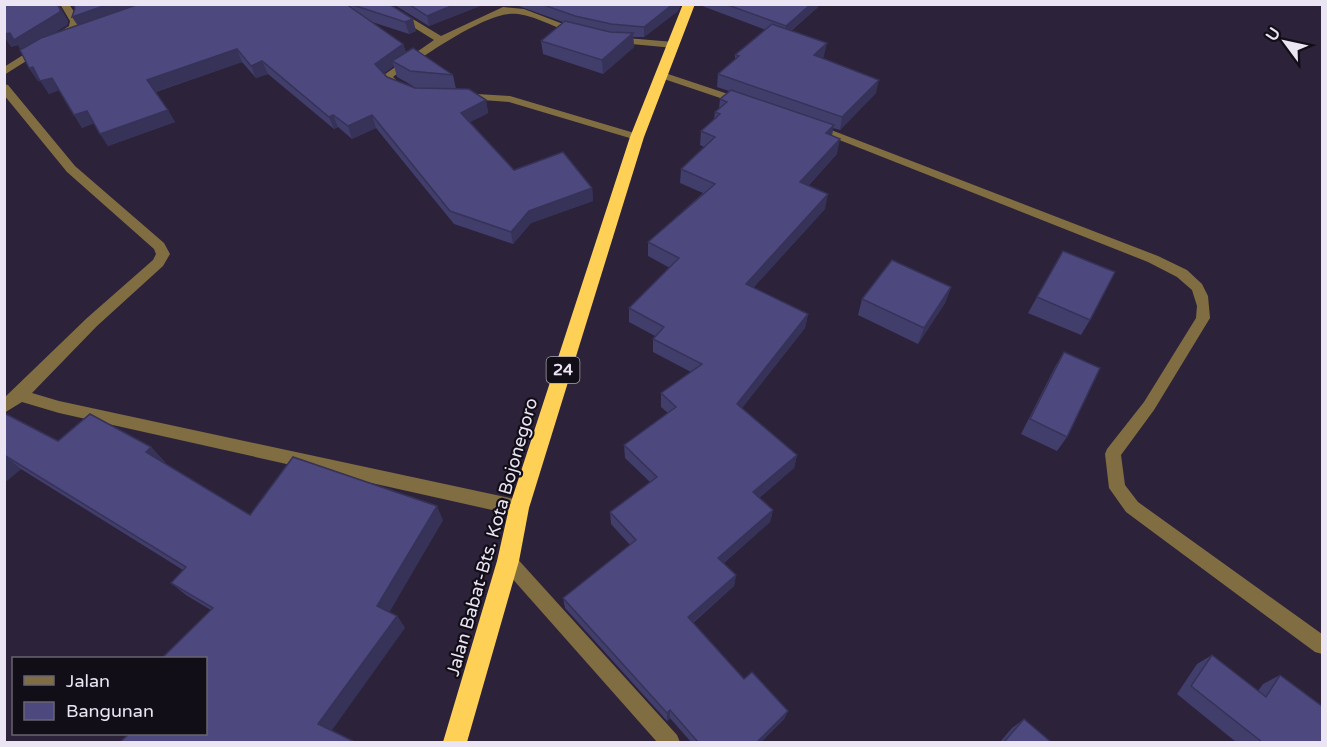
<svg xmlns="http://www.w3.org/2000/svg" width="1327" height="747" font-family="'Varela Round',sans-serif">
  <rect width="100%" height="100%" fill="#2c2239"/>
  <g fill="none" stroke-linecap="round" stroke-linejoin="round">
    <!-- minor -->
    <g fill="#806e42" fill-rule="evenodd">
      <polygon points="60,4 69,4 80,21 77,29 4,75 4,67 69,26 70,21"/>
      <path d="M 376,4 L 388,4 L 441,36 L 503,7 L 524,9 L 584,32 L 579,35 C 559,30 539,17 518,14 C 488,9 419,60 393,77 L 406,89 L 401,92 L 381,77 L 434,40 Z"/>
      <polygon points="614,37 674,42 679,45 674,48 610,42 610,38"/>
      <polygon points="662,72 746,100 748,102 746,104 738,104 658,77 657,75"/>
      <polygon points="4,84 8,85 75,166 164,243 170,254 163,266 97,326 32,393 59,401 519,500 525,503 527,508 525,513 519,516 59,413 22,402 4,413 4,398 87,318 153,260 156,254 154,249 67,172 4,95"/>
      <polygon points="460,93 510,96 641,135 643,137 641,139 633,139 509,102 456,98 456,94"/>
      <polygon points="813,123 1158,256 1187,270 1202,284 1208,296 1210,318 1154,410 1121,455 1125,485 1138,502 1322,634 1322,654 1315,652 1126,512 1109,488 1105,454 1107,449 1144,402 1196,318 1197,306 1192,290 1177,277 1148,262 809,128 807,126"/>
      <polygon points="508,553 514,555 677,735 680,742 657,742 502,567 499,561 502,555"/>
    </g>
    <!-- highway -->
    <polygon fill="#ffd056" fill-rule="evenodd" points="683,4 695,4 644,137 529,508 519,561 467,742 443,742 497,561 509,508 630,137"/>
  </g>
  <!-- wall -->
  <g fill="#423e6c" fill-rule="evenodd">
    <path d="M 4,4 L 58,4 L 68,21 L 67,25 L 52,34 L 78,25 L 75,8 L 72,4 L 389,4 L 416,31 L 409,34 L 372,22 L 403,44 L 406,52 L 453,75 L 456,89 L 486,100 L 488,113 L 470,122 L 514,170 L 592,188 L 593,201 L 531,223 L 513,244 L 454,224 L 376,128 L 352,139 L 338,127 L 334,129 L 268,74 L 256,78 L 242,62 L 156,92 L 175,122 L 108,146 L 94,123 L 82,128 L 59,90 L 49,94 L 40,80 L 38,81 L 29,68 L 21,50 L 18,45 L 11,47 ZM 394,66 L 397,77 L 415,87 L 387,77 L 384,73 Z"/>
    <polygon points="393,4 485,4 429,26"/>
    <polygon points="513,4 681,4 678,11 644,37 633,37 634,47 603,74 543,54 541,41 563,22"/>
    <polygon points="697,4 818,4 818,7 791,31 824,56 822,58 876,93 840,130 833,128 832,136 837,154 808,186 825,209 753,288 808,314 805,328 742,408 797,455 794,468 759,498 773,510 770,522 724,563 736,575 734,586 693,623 744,679 788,711 784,719 761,742 691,742 670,718 667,721 565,608 563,598 630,545 611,524 610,512 650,482 625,458 624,445 668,413 661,407 661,393 691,372 653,352 653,339 655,336 629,322 629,308 670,268 648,256 648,242 703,193 680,183 681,169 704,147 700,145 701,131 714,119 715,112 719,109 720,99 729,91 717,87 718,74 735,59 735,55 766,30"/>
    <polygon points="951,287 945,303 918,344 858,315 862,299"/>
    <polygon points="1037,297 1090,320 1081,335 1028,313"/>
    <polygon points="1064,352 1067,437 1057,451 1021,434 1055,367"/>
    <polygon points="4,413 58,441 151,447 165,462 164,463 250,515 443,520 389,612 397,616 405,628 206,734 211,610 186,595 171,583 183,570 21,469 4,483"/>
    <polygon points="1212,655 1258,691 1263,684 1280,675 1323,742 1236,742 1177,694 1197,664"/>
    <polygon points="1024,719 1051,742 1000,742 1012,728"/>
  </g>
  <!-- shaded-wall -->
  <g fill="#363258">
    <polygon points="57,4 58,4 68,21 67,25 23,53 18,45 11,47 4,37 4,34"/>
    <polygon points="109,4 152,4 80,29 72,17"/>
    <polygon points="456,4 485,4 429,26 427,16"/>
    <polygon points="673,4 681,4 678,11 644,37 644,27"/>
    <polygon points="811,4 818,4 818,7 784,36 786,26"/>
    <polygon points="413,19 416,31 409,34 405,22"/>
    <polygon points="633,33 634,47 603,74 602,60"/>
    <polygon points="827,43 824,56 812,68 814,55"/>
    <polygon points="403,44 407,56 392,61 394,66 379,77 375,64"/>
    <polygon points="237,49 242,62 154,92 147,80"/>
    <polygon points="262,61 268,74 256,78 251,66"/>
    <polygon points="33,67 41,80 38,81 29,68"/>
    <polygon points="52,78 60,90 49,94 40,81"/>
    <polygon points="879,80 876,93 840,130 842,117"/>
    <polygon points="486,100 488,113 464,125 461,113"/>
    <polygon points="168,110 175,122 108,146 100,134"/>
    <polygon points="87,111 95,123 82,128 74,115"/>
    <polygon points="333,115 338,127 334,129 329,117"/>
    <polygon points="372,115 376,128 352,139 348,126"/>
    <polygon points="834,125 831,139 826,133"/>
    <polygon points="840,139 837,154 797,197 800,182"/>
    <polygon points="592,188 593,201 531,223 513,244 511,232 529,211"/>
    <polygon points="828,194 825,209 744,298 746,284"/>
    <polygon points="951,287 945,303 918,344 924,328"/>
    <polygon points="808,314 805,328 735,417 737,404"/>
    <polygon points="151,447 165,462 160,467 146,452"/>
    <polygon points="4,455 21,469 4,483"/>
    <polygon points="797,455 794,468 751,504 753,492"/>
    <polygon points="437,506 443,520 386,618 377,606"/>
    <polygon points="773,510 770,522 717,569 718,558"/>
    <polygon points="736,575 734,586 687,627 688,617"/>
    <polygon points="397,616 405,628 330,733 318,724"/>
    <polygon points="670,710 670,718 667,721 667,713"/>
    <polygon points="788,711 784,719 761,742 757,742"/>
  </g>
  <!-- building -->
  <g fill="#4d487d" stroke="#363258" stroke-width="1.5">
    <polygon points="4,4 57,4 60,9 60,12 14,40 10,33 4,34"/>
    <polygon points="73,4 109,4 72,17 75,8"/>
    <polygon points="139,4 346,4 403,44 375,64 387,77 415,88 469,89 486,100 461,113 514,170 563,152 592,188 529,211 511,232 450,211 372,115 348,126 333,115 329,117 262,61 251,66 237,49 147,80 168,110 100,134 87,111 74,115 52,78 40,81 33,67 29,68 20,50 41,38"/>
    <polygon points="350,4 389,4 413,19 405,22"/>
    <polygon points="408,4 456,4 427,16"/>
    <polygon points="541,4 673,4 644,27 611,24 575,16"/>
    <polygon points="725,4 811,4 786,26"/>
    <polygon points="565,21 610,32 633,33 602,60 541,41"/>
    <polygon points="772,24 827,43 814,55 879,80 842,117 718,74 739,56 735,55"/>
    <polygon points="413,48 453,75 410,71 392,61"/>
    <polygon points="731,90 834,125 826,133 840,139 800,182 828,194 746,284 808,314 737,404 797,455 753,492 773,510 718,558 736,575 688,617 744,679 752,672 788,711 757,742 698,742 670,710 667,713 563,598 636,540 610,512 657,477 624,445 676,407 661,393 702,364 653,339 664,327 629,308 679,258 648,242 715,184 681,169 715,137 701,131 720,114 715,112 727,102 720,99"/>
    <polygon points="1063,251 1115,272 1090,320 1037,297"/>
    <polygon points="892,260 951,287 924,328 862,299"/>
    <polygon points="1064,352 1100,368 1067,437 1030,419"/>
    <polygon points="4,413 58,441 90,414 151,447 146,452 250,515 293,457 437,506 377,606 397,616 318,724 355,742 120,742 129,734 206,734 206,658 162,658 213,608 171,583 186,567 4,455"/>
    <polygon points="1212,655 1266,697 1280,675 1323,707 1323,742 1262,742 1191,686"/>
    <polygon points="1024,719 1051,742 1004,742"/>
  </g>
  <g text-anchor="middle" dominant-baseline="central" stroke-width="4.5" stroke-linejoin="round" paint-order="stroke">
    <!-- shield labels -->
    <rect fill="#120e18" stroke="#a9a4b1" stroke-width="1.5" x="546.5" y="357" width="33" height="26" rx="4.5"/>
    <g font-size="16" font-weight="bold" fill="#eae4f3">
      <text x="563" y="370">24</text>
    </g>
    <!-- street labels -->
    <g font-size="18" fill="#eae4f3" stroke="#120e18">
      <text transform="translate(492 537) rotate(-74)">Jalan Babat-Bts. Kota Bojonegoro</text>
    </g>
  </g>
  <!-- border -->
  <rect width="1327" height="747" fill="none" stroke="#eae4f3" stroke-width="12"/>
  <!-- legend -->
  <rect x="12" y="657" width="195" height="78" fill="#120e18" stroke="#686470" stroke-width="1.5"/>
  <rect x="24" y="676" width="30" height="9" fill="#806e42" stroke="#686470" stroke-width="1.5"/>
  <text x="66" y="687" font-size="18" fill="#eae4f3">Jalan</text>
  <rect x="24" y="702" width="30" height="18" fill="#4d487d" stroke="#686470" stroke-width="1.5"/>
  <text x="66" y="717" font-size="18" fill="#eae4f3">Bangunan</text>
  <!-- north arrow -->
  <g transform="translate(1285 42) rotate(303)" stroke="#120e18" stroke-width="4.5" paint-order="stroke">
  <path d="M0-4.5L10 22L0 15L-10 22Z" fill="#eae4f3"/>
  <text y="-9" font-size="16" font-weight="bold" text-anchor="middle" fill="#eae4f3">U</text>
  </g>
</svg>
